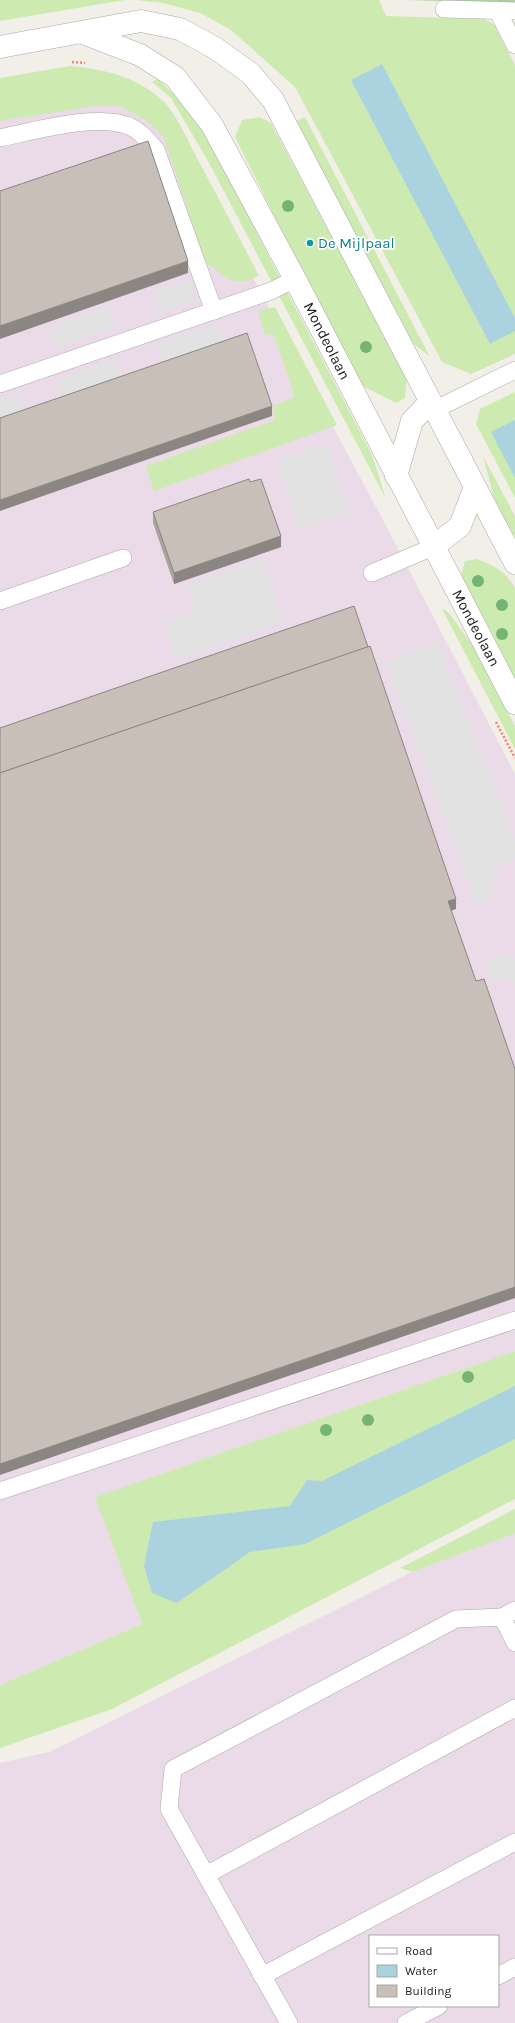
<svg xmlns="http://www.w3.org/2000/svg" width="515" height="2023" font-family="Karla,sans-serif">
  <rect width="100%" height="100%" fill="#f2efe9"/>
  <!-- industrial -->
  <g fill="#ebdbe8" fill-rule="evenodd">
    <polygon points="110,89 172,126 384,522 515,774 515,1351 96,1497 142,1624 0,1685 0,99"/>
    <path d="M 515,1534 L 515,2023 L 0,2023 L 0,1763 L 49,1752 L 412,1572 ZM 370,1936 L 498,1936 L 498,2006 L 370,2006 Z"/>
  </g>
  <!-- grass -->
  <g fill="#cdebb0">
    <polygon points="0,0 125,0 0,21"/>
    <polygon points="136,0 379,0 386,16 484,19 494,24 515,65 515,354 471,374 442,362 295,87 231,30 200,13 163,3"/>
    <path d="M 70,66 C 103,69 136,76 162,100 C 176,112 189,143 198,160 C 219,199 239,237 259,276 L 244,282 L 229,280 L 205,262 L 163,136 L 147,121 L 119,106 L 95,106 L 0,121 L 0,78 Z"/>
    <polygon points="157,79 184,103 207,137 372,455 386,499 209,163 171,98 152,82"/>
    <polygon points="260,117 271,123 407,379 405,398 396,403 357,383 235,137 242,120"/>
    <polygon points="305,117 430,357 413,343 296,121"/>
    <polygon points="275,307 337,425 154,491 146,466 275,420 272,406 295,397 273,333 265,336 258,311"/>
    <polygon points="515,392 515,498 476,424 480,409"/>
    <polygon points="483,456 515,516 515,538 494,498"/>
    <path d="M 477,559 C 493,565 507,572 515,588 L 515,679 L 461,575 L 465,561 Z"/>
    <polygon points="442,609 448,612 474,647 515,726 515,749"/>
    <polygon points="515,1351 515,1499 112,1709 0,1748 0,1685 142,1624 95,1497"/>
    <polygon points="515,1509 515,1534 412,1572 400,1568"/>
  </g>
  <!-- forest -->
  <polygon fill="#add19e" points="406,0 515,0 515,3"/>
  <!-- parking -->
  <g fill="#e2e2e2">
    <polygon points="190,279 197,300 158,314 151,293"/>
    <polygon points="109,306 116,327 55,348 48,328"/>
    <polygon points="218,323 226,346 165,368 157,345"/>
    <polygon points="117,359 124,380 63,401 56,380"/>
    <polygon points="18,393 25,414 0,423 0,399"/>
    <polygon points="327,444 349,513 299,529 277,460"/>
    <polygon points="262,559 284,622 176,661 163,623 195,612 186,586"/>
    <polygon points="437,641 515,839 515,858 499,865 490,899 476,903 386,662"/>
    <polygon points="491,954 515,958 515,983 487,978"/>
  </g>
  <!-- water -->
  <g fill="#aad3df">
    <polygon points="382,64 515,318 515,331 490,344 351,80"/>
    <polygon points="515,420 515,478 491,432"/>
    <polygon points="515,1386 515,1439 305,1544 250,1552 177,1603 152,1593 144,1566 153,1522 290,1506 307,1480 322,1481"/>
  </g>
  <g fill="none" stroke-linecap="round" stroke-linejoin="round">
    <defs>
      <g id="service">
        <polyline points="444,9 515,11"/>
        <polyline points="497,10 515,45"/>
        <path d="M 0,138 C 34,131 100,112 131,127 C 142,132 148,141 156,150 L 214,311"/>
        <polyline points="0,384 271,291 295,279"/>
        <polyline points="434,410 515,370"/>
        <polyline points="372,573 433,547"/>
        <polyline points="0,601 123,558"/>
        <polyline points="0,1491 515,1320"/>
        <polyline points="515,1610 502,1617 515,1643"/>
        <polyline points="206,1875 515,1708"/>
        <polyline points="262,1976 515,1842"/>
        <polyline points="498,1976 515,1967"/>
        <polyline points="289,2023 169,1809 173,1769 456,1619 502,1617"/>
        <polyline points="406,2023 439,2006"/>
      </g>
      <g id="minor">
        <polyline points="83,33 140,55 175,77 212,125 295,279 515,703"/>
        <polyline points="0,47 141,21 180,29 215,48 250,73 273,100 515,563"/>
        <polyline points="396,476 412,421 430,402"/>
        <polyline points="433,547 460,526 475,487"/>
      </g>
    </defs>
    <!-- service casing -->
    <use href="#service" stroke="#a9a9a9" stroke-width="18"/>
    <!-- minor casing -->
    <use href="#minor" stroke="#a9a9a9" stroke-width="23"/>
    <!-- path -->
    <g stroke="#fa8072" stroke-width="2.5" stroke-dasharray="2 2" stroke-linecap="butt">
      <polyline points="72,62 85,63"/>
      <polyline points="496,722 515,758"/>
    </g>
    <!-- service -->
    <use href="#service" stroke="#fff" stroke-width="17"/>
    <!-- minor -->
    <use href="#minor" stroke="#fff" stroke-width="22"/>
  </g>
  <!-- trees -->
  <g fill="#74b475">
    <circle cx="288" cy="206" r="6"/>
    <circle cx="366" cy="347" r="6"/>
    <circle cx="478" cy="581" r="6"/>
    <circle cx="502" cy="605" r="6"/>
    <circle cx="502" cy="634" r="6"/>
    <circle cx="468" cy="1377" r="6"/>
    <circle cx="368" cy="1420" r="6"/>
    <circle cx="326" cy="1430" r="6"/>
  </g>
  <!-- wall -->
  <polygon fill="#aba49e" points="250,482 281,547 174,584 153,523 153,512"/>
  <!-- shaded-wall -->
  <g fill="#8b8681">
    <polygon points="188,261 188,273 0,339 0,326"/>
    <polygon points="272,406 272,416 0,511 0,500"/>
    <polygon points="281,536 281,547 174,584 174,573"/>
    <polygon points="456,899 456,909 448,912 448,901"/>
    <polygon points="515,1287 515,1298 0,1475 0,1464"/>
  </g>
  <!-- building -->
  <g fill="#c7bfb8" stroke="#8b8681">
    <polygon points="148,141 188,261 0,326 0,191"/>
    <polygon points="247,333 272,406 0,500 0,418"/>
    <polygon points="249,479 250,482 261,479 281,536 174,573 153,512"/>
    <polygon points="354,606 368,647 0,773 0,728"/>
    <polygon points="370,646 456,899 448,901 476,981 484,979 515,1069 515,1287 0,1464 0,773"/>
  </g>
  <!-- markers -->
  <circle fill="#0f9aa8" stroke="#fff" stroke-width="1.5" cx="310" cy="243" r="4"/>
  <g text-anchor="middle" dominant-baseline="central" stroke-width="3.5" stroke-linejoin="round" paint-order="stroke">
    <!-- culture labels -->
    <g font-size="15" fill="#0d838f" stroke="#fff" text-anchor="start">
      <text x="318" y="243">De Mijlpaal</text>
    </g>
    <!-- street labels -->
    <g font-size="15" fill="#222" stroke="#fff">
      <text transform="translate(327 341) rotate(63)">Mondeolaan</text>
      <text transform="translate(476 628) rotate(62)">Mondeolaan</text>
    </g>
  </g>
  <!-- legend -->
  <rect x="369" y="1935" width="130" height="72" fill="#ffffff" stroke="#a7a7a7"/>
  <rect x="377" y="1948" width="20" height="6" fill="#ffffff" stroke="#a7a7a7"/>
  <text x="405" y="1955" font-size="12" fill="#222222">Road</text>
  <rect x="377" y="1965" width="20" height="12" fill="#aad3df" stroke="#a7a7a7"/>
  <text x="405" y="1975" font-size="12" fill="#222222">Water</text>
  <rect x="377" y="1985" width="20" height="12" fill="#c7bfb8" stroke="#a7a7a7"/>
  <text x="405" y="1995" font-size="12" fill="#222222">Building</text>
</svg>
